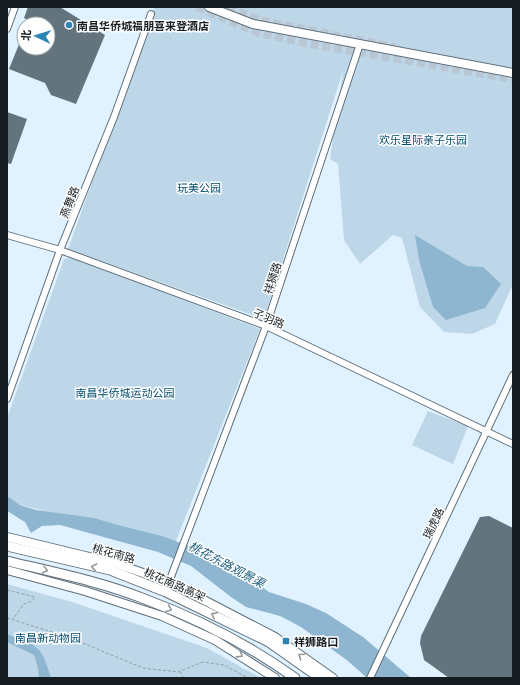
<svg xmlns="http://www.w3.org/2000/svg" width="520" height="685" font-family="Barlow,'Noto Sans SC',sans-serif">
  <rect width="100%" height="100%" fill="#e0f2ff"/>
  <!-- green -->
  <g fill="#bed7e8">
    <polygon points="155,7 513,7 513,284 495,324 472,334 444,332 420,307 402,238 393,235 360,264 344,240 338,164 330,159 343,71 264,319 68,249"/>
    <polygon points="72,257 260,329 174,546 7,501 7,418 64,259"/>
    <polygon points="428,411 468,426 453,464 412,445"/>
    <polygon points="7,584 72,602 207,648 261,678 7,678"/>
  </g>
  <!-- water -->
  <g fill="#8fb6d0">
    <polygon points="415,235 467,266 483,267 501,284 485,308 446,320 433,307 419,260"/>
    <polygon points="7,496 20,505 36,510 94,518 118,525 162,536 202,551 233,566 269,592 306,604 326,613 363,637 411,678 367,678 348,661 301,627 280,616 246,607 231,597 191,566 158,552 60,525 42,526 31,533 25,522 7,511"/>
    <path d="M 7,634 C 39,647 41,644 51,678 L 39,678 L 38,668 L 34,655 L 7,642 Z"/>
  </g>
  <!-- building -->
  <g fill="#63747f">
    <polygon points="28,7 60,7 105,35 76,104 51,95 45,83 9,69 24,32 24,48 48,48 48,24 27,24 28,20 24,18"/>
    <polygon points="7,112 27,119 11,164 7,163"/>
    <polygon points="489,516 513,528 513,678 449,678 424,660 420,643 421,636 480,517"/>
  </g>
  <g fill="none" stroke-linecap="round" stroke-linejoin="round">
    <!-- major-tunnel -->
    <g stroke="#b8c7d3" stroke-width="8" stroke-dasharray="8 4" stroke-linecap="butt">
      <polyline points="197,7 259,33 305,43 513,79"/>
      <polyline points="228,7 259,20 394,47"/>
    </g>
    <defs>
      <g id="minor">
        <polyline points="7,29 15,7"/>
        <polyline points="7,235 60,250 266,326 513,444"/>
        <polyline points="7,399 60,250 114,117 151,14"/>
        <polyline points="169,582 266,326 360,44"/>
        <polyline points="370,678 513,375"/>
      </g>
      <g id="major">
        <polyline points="209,7 253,24 513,73"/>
        <polyline points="7,537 114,563 169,582 275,637 333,678"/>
        <polyline points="7,570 85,591 162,616 215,640 275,678"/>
      </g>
      <g id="highway">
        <polyline points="7,546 110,570 166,592 269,642 320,678"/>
        <path d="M 7,561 C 52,572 99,581 142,598 C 196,618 248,644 295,678"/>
      </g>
    </defs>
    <!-- minor casing -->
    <use href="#minor" stroke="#5e6e79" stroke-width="8"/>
    <!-- major casing -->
    <use href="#major" stroke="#5e6e79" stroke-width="10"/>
    <!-- highway casing -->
    <use href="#highway" stroke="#5e6e79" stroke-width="11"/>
    <!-- path -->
    <g stroke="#8f9da6" stroke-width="1" stroke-dasharray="3 2" stroke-linecap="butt">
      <polyline points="7,590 35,597 32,601 24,604 13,619"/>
      <polyline points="7,618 68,637 143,668 178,672 203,662 224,665 248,678"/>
      <polyline points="180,672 184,678"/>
    </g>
    <!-- minor -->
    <use href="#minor" stroke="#fff" stroke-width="6"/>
    <!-- major -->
    <use href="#major" stroke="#fff" stroke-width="8"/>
    <!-- highway -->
    <use href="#highway" stroke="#fff" stroke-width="9"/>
  </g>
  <!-- one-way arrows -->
  <defs><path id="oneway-chevron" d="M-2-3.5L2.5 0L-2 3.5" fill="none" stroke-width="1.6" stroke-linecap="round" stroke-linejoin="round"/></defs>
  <g stroke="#96999b">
    <use href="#oneway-chevron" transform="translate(94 567) rotate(-167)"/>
    <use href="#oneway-chevron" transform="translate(45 570) rotate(14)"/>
    <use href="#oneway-chevron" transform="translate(169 609) rotate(23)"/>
    <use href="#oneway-chevron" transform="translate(214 615) rotate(-154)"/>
    <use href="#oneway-chevron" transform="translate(240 655) rotate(32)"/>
    <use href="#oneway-chevron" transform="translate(301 656) rotate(-145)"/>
  </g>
  <!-- markers -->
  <g fill="#2d84b3" stroke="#fff" stroke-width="1.5">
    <circle cx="69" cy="25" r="4"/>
    <rect x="282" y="637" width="8" height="8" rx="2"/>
  </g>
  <g text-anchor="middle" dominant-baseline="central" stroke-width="3" stroke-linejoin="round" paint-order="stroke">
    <!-- poi labels -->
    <g font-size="11" font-weight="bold" fill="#161d21" stroke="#fff" text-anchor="start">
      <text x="77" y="25">南昌华侨城福朋喜来登酒店</text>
      <text x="294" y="641">祥狮路口</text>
    </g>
    <!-- park labels -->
    <g font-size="11" fill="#004c6e" stroke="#fff">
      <text x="423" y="139">欢乐星际亲子乐园</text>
      <text x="199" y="187">玩美公园</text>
      <text x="125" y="392">南昌华侨城运动公园</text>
      <text x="48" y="637">南昌新动物园</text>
    </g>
    <!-- street labels -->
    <g font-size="11" fill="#161d21" stroke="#fff">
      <text transform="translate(69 202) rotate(-68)">燕舞路</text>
      <text transform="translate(272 278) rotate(-72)">祥狮路</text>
      <text transform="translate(269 318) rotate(23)">子羽路</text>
      <text transform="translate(433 523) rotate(-65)">瑞虎路</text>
      <text transform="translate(114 553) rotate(16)">桃花南路</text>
      <text transform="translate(175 584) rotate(24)">桃花南路高架</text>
    </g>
    <!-- water labels -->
    <g font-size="12" font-style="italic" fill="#185b7e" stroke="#fff">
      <text transform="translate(227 564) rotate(28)">桃花东路观景渠</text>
    </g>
  </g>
  <!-- border -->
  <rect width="520" height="685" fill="none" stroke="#161d21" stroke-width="16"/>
  <!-- north arrow -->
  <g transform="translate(36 36) rotate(274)"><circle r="19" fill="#ffffff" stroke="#a2a5a6"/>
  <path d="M0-3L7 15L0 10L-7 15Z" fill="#2d84b3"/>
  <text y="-6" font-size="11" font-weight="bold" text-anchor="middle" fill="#161d21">北</text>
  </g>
</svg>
